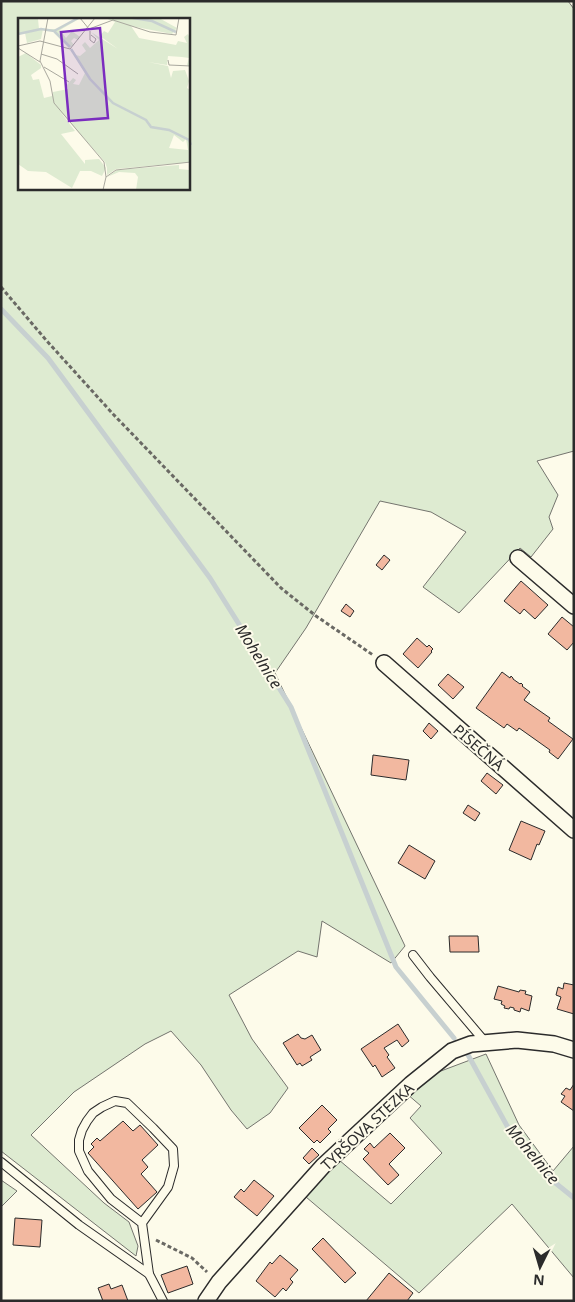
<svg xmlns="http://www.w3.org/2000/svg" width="575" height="1302" font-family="'Noto Sans',sans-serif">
  <rect width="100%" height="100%" fill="#fdfbea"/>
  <!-- green -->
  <g fill="#deebd1" stroke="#74746e" fill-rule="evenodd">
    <path d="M 1,1 L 568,1 L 574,9 L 574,451 L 537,461 L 558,495 L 549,517 L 553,529 L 531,557 L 520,548 L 459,613 L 423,587 L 466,532 L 431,512 L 380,501 L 306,628 L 275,673 L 405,946 L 391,963 L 322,921 L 317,957 L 298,951 L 229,995 L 252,1039 L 288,1088 L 270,1113 L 247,1129 L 231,1110 L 201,1065 L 171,1031 L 145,1044 L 74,1092 L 31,1135 L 104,1203 L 129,1222 L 138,1246 L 136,1256 L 1,1151 ZM 19,19 L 189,19 L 189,189 L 19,189 Z"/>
    <polygon points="486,1054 519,1125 553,1171 574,1146 574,1278 512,1204 419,1293 306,1197 339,1160 391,1204 442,1153 410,1118 421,1106 407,1094 433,1074"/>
    <polygon points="1,1180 17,1191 1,1207"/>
  </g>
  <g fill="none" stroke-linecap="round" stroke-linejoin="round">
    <!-- stream -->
    <g stroke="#c7d0d0" stroke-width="5">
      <polyline points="1,309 48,358 210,578 291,707 396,967 454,1038"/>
      <polyline points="467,1053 511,1133 553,1181 574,1198"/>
    </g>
  </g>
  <!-- building -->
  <g fill="#f2b8a0" stroke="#2b2b2b">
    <polygon points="384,555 390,560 382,570 376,565"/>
    <polygon points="521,581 548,605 535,619 524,609 520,614 504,601"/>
    <polygon points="346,604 354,611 350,617 341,611"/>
    <polygon points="562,617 574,627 574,642 567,650 548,634"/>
    <polygon points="417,638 427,647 429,645 433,649 431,651 432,652 418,668 403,654"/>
    <polygon points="502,672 510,678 511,676 513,678 513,679 520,684 521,683 523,685 522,686 530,692 524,700 550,718 548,721 573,739 558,759 549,752 550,750 519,728 517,731 507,724 504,728 476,708"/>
    <polygon points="448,674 464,687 453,699 438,685"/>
    <polygon points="429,723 438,731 431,739 423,731"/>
    <polygon points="373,755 409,760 406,780 371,775"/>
    <polygon points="487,773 503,785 496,794 481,781"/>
    <polygon points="468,805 480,813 475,821 463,813"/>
    <polygon points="521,821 545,831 539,845 537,844 531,860 509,850"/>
    <polygon points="409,845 435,861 425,879 398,863"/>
    <polygon points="449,936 478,936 479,952 450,952"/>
    <polygon points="564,983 574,985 574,1014 557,1009 561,997 556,995 558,987 563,989"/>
    <polygon points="498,986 519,992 520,990 526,991 525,994 532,996 529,1011 521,1008 520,1012 514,1010 514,1008 510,1007 509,1009 504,1008 505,1006 501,1004 502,1001 494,999"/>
    <polygon points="398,1024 409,1041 402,1047 397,1040 384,1048 389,1055 387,1057 395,1068 382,1077 375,1065 373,1067 361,1049"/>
    <polygon points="298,1034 301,1038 305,1039 312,1035 321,1050 310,1057 312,1060 302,1066 300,1063 297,1065 283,1043"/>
    <polygon points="574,1084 574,1111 561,1102 565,1096 561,1094 566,1088 570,1090"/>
    <polygon points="322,1105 337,1120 328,1129 331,1132 320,1143 317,1140 314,1143 299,1128"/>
    <polygon points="123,1121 133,1131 140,1125 158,1145 142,1160 148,1167 141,1174 157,1192 138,1209 88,1153 94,1147 91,1144 97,1138 100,1141"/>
    <polygon points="390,1133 405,1148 389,1164 399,1175 388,1185 363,1159 369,1153 364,1149 370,1143 374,1148"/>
    <polygon points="312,1148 319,1155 309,1164 303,1158"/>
    <polygon points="254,1180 274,1196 257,1216 234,1197 241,1189 244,1192"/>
    <polygon points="15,1218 42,1220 40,1247 13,1245"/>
    <polygon points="323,1238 356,1273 345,1283 312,1249"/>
    <polygon points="280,1255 298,1270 290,1279 293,1282 286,1291 283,1288 275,1297 256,1281 270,1262 272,1264"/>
    <polygon points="187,1266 193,1284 168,1293 161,1275"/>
    <polygon points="389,1273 413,1293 407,1301 366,1301"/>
    <polygon points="109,1284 111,1289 122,1285 128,1301 103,1301 98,1288"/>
  </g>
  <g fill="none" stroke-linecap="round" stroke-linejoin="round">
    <defs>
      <g id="service">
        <polyline points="413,955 430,977 486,1043"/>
        <polyline points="1,1162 79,1225 149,1274 163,1301"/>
        <polyline points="142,1223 111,1199 88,1171 79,1151 79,1140 82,1130 87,1121 93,1113 102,1107 115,1101 127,1103 153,1128 173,1149 174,1166 168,1187 142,1223 149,1274"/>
      </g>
      <g id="minor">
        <polyline points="518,558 574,606"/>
        <polyline points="384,663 574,830"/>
        <polyline points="206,1301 219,1282 323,1166 411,1084 452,1051 471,1044 517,1040 554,1044 574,1050"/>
      </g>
    </defs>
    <!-- service casing -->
    <use href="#service" stroke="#2b2b2b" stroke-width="10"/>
    <!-- minor casing -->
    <use href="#minor" stroke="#2b2b2b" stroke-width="18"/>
    <!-- path -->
    <g stroke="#6a6964" stroke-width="3" stroke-dasharray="4 2.5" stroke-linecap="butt">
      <polyline points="1,287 46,340 113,414 281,588 316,616 373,655"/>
      <polyline points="156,1240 192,1258 207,1272"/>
    </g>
    <!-- service -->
    <use href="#service" stroke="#fdfbea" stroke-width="8"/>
    <!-- minor -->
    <use href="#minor" stroke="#fdfbea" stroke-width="15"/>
  </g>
  <g text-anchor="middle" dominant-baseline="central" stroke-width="4" stroke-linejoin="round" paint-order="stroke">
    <!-- street labels -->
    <g font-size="15" fill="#2b2b2b" stroke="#fdfbea">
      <text transform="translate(479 747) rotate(41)">PÍSEČNÁ</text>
      <text transform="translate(367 1126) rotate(-43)">TYRŠOVA STEZKA</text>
    </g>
    <!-- water labels -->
    <g font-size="16" font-style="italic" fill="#2b2b2b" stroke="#fdfbea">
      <text transform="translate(259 656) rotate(58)">Mohelnice</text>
      <text transform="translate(533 1154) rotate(50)">Mohelnice</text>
    </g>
  </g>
  <!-- overview -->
  <g transform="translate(18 18)">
    <rect width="172" height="172" fill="#fdfbea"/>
    <path d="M 0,0 L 20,1 L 21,11 L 25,11 L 23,21 L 9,25 L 7,15 L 0,17 ZM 60,0 L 61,1 L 42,12 L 48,20 L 54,13 L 62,19 L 60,22 L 56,20 L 53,23 L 56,27 L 51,30 L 35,13 L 27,11 L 40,11 ZM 87,0 L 141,0 L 159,10 L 154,16 L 113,8 L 121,20 L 158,27 L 160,23 L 169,25 L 166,19 L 170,16 L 171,18 L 171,48 L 169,47 L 171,40 L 164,39 L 150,38 L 149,47 L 130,44 L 150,48 L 153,60 L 155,53 L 167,52 L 171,63 L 169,70 L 172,72 L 172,144 L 98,151 L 89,157 L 89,150 L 87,144 L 41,92 L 57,113 L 43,116 L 67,146 L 67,142 L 81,141 L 88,150 L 84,158 L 73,153 L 62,153 L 54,170 L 28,154 L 10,153 L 0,146 L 0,39 L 8,35 L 23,47 L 23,50 L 13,57 L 15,62 L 21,61 L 26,80 L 34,78 L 35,74 L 50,71 L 49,67 L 55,60 L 58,62 L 55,66 L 61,67 L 67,55 L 57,37 L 62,38 L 68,33 L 64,27 L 67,24 L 72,30 L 81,22 L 73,14 L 100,31 L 82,18 L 86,13 L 90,15 L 97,4 ZM 156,117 L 165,124 L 168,121 L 170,132 L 151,130 ZM 172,145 L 172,172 L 118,172 L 120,159 L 117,155 L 101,154 L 89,159 L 99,152 L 161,147 L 161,151 L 171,152 Z" fill="#deebd1" fill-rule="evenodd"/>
    <path fill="none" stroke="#c7d0d0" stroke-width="2.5" d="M 115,0 L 134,3 L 158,14M 36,13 L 52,29M 0,16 L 23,11 L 36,13 L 60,0M 53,31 L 72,61 L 95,85 L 128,102 L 133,109 L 151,112 L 171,122 L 173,127"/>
    <path fill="none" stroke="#a9a89e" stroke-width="1" d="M 30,0 L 22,43 L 32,63 L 36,85 L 86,144 L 88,159M 62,0 L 71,11 L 95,2 L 132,14 L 158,17 L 161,0M 72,13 L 72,22 L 76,25 L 78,21 L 73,17M 0,28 L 22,23 L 52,31 L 77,0M 0,30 L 22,44M 23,36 L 39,41 L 60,56M 150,42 L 151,47 L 173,48M 26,49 L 51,64M 85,172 L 88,159 L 98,152 L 173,144"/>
    <path fill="#7b2cbf" fill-opacity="0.15" stroke="#7b2cbf" stroke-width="2.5" d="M 82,10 L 90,100 L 51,103 L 43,14 Z"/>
    <rect width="172" height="172" fill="none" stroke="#2b2b2b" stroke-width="2.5"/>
  </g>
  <!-- border -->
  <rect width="575" height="1302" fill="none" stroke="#2b2b2b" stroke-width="5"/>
  <!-- north arrow -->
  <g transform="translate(540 1267) rotate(185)" stroke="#fdfbea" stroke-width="4" paint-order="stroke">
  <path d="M0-4L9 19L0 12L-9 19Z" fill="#2b2b2b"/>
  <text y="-8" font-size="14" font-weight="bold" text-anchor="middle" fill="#2b2b2b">N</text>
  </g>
</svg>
